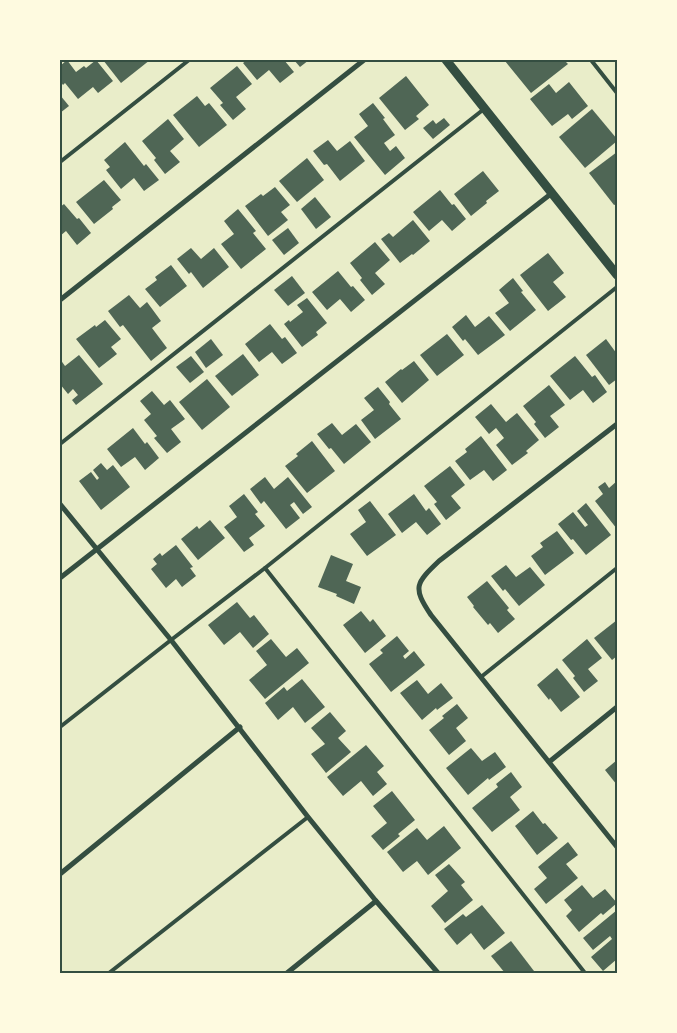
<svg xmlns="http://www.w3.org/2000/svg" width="677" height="1033" font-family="'Source Sans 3',sans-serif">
  <rect width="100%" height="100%" fill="#e9edc9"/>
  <!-- building -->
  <g fill="#4f6655">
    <polygon points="67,60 76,72 84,66 86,68 96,60 113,81 98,93 93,87 78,99 65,83 63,85 60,81 60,66"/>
    <polygon points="103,60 150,60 121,83"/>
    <polygon points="247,60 284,60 294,72 280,83 269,70 257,80 243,63"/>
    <polygon points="294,60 309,60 300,67"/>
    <polygon points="506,60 536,60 538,62 541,60 564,60 568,64 531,93 505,61"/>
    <polygon points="237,66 252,84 236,97 246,109 233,120 220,105 223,103 210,88"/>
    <polygon points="406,76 429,105 416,116 419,119 405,130 379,98"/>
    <polygon points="569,82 588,106 572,119 568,114 552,126 530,99 549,84 556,93"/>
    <polygon points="60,95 69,106 60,113"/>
    <polygon points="197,96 205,106 209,103 227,125 199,147 173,115"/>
    <polygon points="373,103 385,118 383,119 395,135 384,143 390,151 396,146 405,158 385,175 354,137 368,126 359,114"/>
    <polygon points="592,109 617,139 617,141 585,168 559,137"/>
    <polygon points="444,118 450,125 433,139 423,128 433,120 436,124"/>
    <polygon points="168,119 184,139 170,151 180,162 165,174 154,160 156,158 142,141"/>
    <polygon points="328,140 337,151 350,141 365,161 340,181 327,164 324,165 313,151"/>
    <polygon points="125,142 144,166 146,164 159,180 144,191 134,178 121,189 106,170 110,167 104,160"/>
    <polygon points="617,152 617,204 614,205 589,173"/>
    <polygon points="307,158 324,180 297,202 279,181"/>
    <polygon points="483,171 499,191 486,201 487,203 471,216 454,194"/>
    <polygon points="104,180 121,200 112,207 113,209 94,224 76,202"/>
    <polygon points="275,187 290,205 281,212 288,220 268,236 245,206 261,194 263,196"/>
    <polygon points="440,190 452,205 454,204 466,219 452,231 442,220 429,231 413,212"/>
    <polygon points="315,197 331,217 316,229 301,209"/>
    <polygon points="64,204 77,219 79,218 91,233 77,245 66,231 60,236 60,207"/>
    <polygon points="238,209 256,231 253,233 266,249 241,269 221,244 234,234 224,221"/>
    <polygon points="413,220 430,241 413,255 412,254 400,263 381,239 389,233 393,237"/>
    <polygon points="288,228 299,243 284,255 272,240"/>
    <polygon points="375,242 390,260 375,273 385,284 372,295 360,280 362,278 350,263"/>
    <polygon points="191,248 201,259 214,248 229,267 203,288 191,272 189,274 177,259"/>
    <polygon points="548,253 564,273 553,282 566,297 548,311 520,275"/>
    <polygon points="171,265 187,286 160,307 145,289 157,280 155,277"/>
    <polygon points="338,271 351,287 353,286 365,300 351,312 340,299 327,310 312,292"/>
    <polygon points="292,276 305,293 288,306 274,290"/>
    <polygon points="513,278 523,291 521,292 536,310 510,331 495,313 509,303 499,290"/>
    <polygon points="129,295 140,308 147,302 161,321 152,328 167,348 151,361 123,325 120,327 108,311"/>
    <polygon points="307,298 327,323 316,332 318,335 302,347 284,324 289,320 290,322 303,312 297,305"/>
    <polygon points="466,315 475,327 489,316 505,335 478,355 465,339 463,341 452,327"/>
    <polygon points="105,320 121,339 111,347 117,354 99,368 76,339 95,325 96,327"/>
    <polygon points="270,324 282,339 285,337 297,353 282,364 272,352 259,362 245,344"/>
    <polygon points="447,334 464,355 437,376 420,355"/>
    <polygon points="211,339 223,355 206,368 195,352"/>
    <polygon points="606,339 617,354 617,379 609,385 586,355"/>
    <polygon points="243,354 259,375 232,396 215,376"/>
    <polygon points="79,355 103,384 76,405 72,400 78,395 73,389 68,394 60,384 60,359 65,366"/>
    <polygon points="191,356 204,372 190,383 176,367"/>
    <polygon points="575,356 592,377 595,375 607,392 593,403 583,390 570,400 550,376"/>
    <polygon points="414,361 429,380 402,403 385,382 401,369 402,370"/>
    <polygon points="207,379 230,407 202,430 179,402"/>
    <polygon points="549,385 565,405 550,416 559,427 545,438 534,424 536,422 523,406"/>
    <polygon points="378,387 390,402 389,404 401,419 375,439 361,420 374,410 364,398"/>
    <polygon points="152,391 164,405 170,400 185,419 171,429 181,442 167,453 154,438 157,436 144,420 151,414 140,401"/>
    <polygon points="491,404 506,422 517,413 539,440 526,451 528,453 512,465 496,445 504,438 496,428 489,434 475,417"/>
    <polygon points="332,423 342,435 356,424 371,442 344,464 331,448 329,449 317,434"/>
    <polygon points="133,428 145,444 147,442 159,458 145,470 135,457 121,467 107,449"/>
    <polygon points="481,436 507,470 493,481 484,470 470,480 455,461 467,452 465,449"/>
    <polygon points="312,441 335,471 307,493 285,466 298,456 296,454"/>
    <polygon points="101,463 107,470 113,465 130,487 101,510 79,481 91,472 97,480 99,478 93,470"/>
    <polygon points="450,466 465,485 451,496 461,508 446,520 434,504 437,502 424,486"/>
    <polygon points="265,477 274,489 288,477 312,507 303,514 294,502 290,505 300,518 286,529 264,501 261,504 250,489"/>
    <polygon points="617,481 617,529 595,501 603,494 598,487 605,482 609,488"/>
    <polygon points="244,494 258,512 255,514 265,526 249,538 254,545 244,552 224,527 237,517 229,506"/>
    <polygon points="414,494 426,511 429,508 441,524 427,535 416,522 402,533 388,514"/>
    <polygon points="370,501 396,535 367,556 350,534 366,522 358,510"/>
    <polygon points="586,503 611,535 586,555 573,539 571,540 558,524 573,512 585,527 588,525 577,511"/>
    <polygon points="210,520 225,538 198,560 181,539 197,526 199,529"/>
    <polygon points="557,531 574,553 545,575 531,556 543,547 540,543"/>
    <polygon points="176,545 193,567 190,568 196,576 182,587 176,579 166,588 151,569 157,564 153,559 160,553 162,556"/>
    <polygon points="331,555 353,564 346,581 361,587 354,604 336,596 337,594 318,587"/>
    <polygon points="506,565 516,577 530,567 545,585 519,606 505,589 503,591 491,576"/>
    <polygon points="487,581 509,608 507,610 515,619 498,633 490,623 488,625 473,607 474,606 467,597"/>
    <polygon points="237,602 250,618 254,615 269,634 253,648 240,632 224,645 208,625"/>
    <polygon points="361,611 370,622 373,619 386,636 365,653 343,625"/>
    <polygon points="617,620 617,656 612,660 594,638"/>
    <polygon points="397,636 409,651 403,656 405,659 414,651 425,665 391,692 369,664 383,653 380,650"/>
    <polygon points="271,639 286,657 297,648 309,663 265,699 249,680 267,665 256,651"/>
    <polygon points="587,639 602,658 588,669 598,681 584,692 573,678 575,676 562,660"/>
    <polygon points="557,668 580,697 561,712 550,698 549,700 537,685"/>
    <polygon points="302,679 325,707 305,723 293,707 278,720 265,703 284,687 287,691"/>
    <polygon points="417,680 428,694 441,683 453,698 437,710 436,708 422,720 400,693"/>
    <polygon points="457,704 468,718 456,728 466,741 449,755 429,730 444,718 442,716"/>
    <polygon points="330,712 346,731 338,738 351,752 326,773 311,754 325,744 311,728"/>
    <polygon points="366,745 384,766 377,772 387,784 373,796 361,781 343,796 327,777"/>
    <polygon points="471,748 482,761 495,752 506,767 489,780 488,778 468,795 446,768"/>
    <polygon points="617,760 617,785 605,770"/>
    <polygon points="511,772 522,787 510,797 520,810 492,832 472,808 498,787 496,784"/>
    <polygon points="392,791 415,820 398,834 400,836 383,850 371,836 387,823 373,806"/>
    <polygon points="533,811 543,824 545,823 558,838 537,855 515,826"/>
    <polygon points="444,826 461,848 428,875 417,861 403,872 387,852 417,828 427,840"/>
    <polygon points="568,842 578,855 566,864 578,878 546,904 534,889 547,878 538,867"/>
    <polygon points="449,864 465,882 461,885 473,900 445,923 431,906 448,891 435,875"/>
    <polygon points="582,885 593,898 605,889 617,903 603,915 601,913 579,932 566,916 572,910 564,900"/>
    <polygon points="482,905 505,933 484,950 471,933 457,945 444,929 463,914 466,917"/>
    <polygon points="617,910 617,959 603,971 591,957 612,939 610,936 593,950 583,938"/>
    <polygon points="511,941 534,971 532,973 505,973 491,956"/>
  </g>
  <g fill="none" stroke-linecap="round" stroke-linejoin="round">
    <!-- service -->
    <g stroke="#344e41" stroke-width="4">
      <polyline points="591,60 617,93"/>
      <polyline points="60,162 189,60"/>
      <polyline points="60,444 484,109"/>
      <polyline points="265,568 585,973"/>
      <polyline points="481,677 617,568"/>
      <polyline points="60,727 171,640 265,568 617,287"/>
      <polyline points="109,973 308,817"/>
    </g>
    <!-- minor -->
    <g stroke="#344e41" stroke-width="5">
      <polyline points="60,300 364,60"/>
      <path d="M 617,424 L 439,561 C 416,583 412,587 431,615 L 617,847"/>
      <polyline points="60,504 171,640 308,817 376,901 438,973"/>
      <polyline points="60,578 552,193"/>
      <polyline points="549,762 617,707"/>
      <polyline points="60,874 240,727"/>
      <polyline points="287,973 376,901"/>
    </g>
    <!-- tertiary -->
    <polyline stroke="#344e41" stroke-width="9" points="446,60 617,275"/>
  </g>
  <!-- border -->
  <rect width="677" height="1033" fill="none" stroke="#fefae0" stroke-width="122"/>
  <rect x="61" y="61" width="555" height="911" fill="none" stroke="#344e41" stroke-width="2"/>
</svg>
